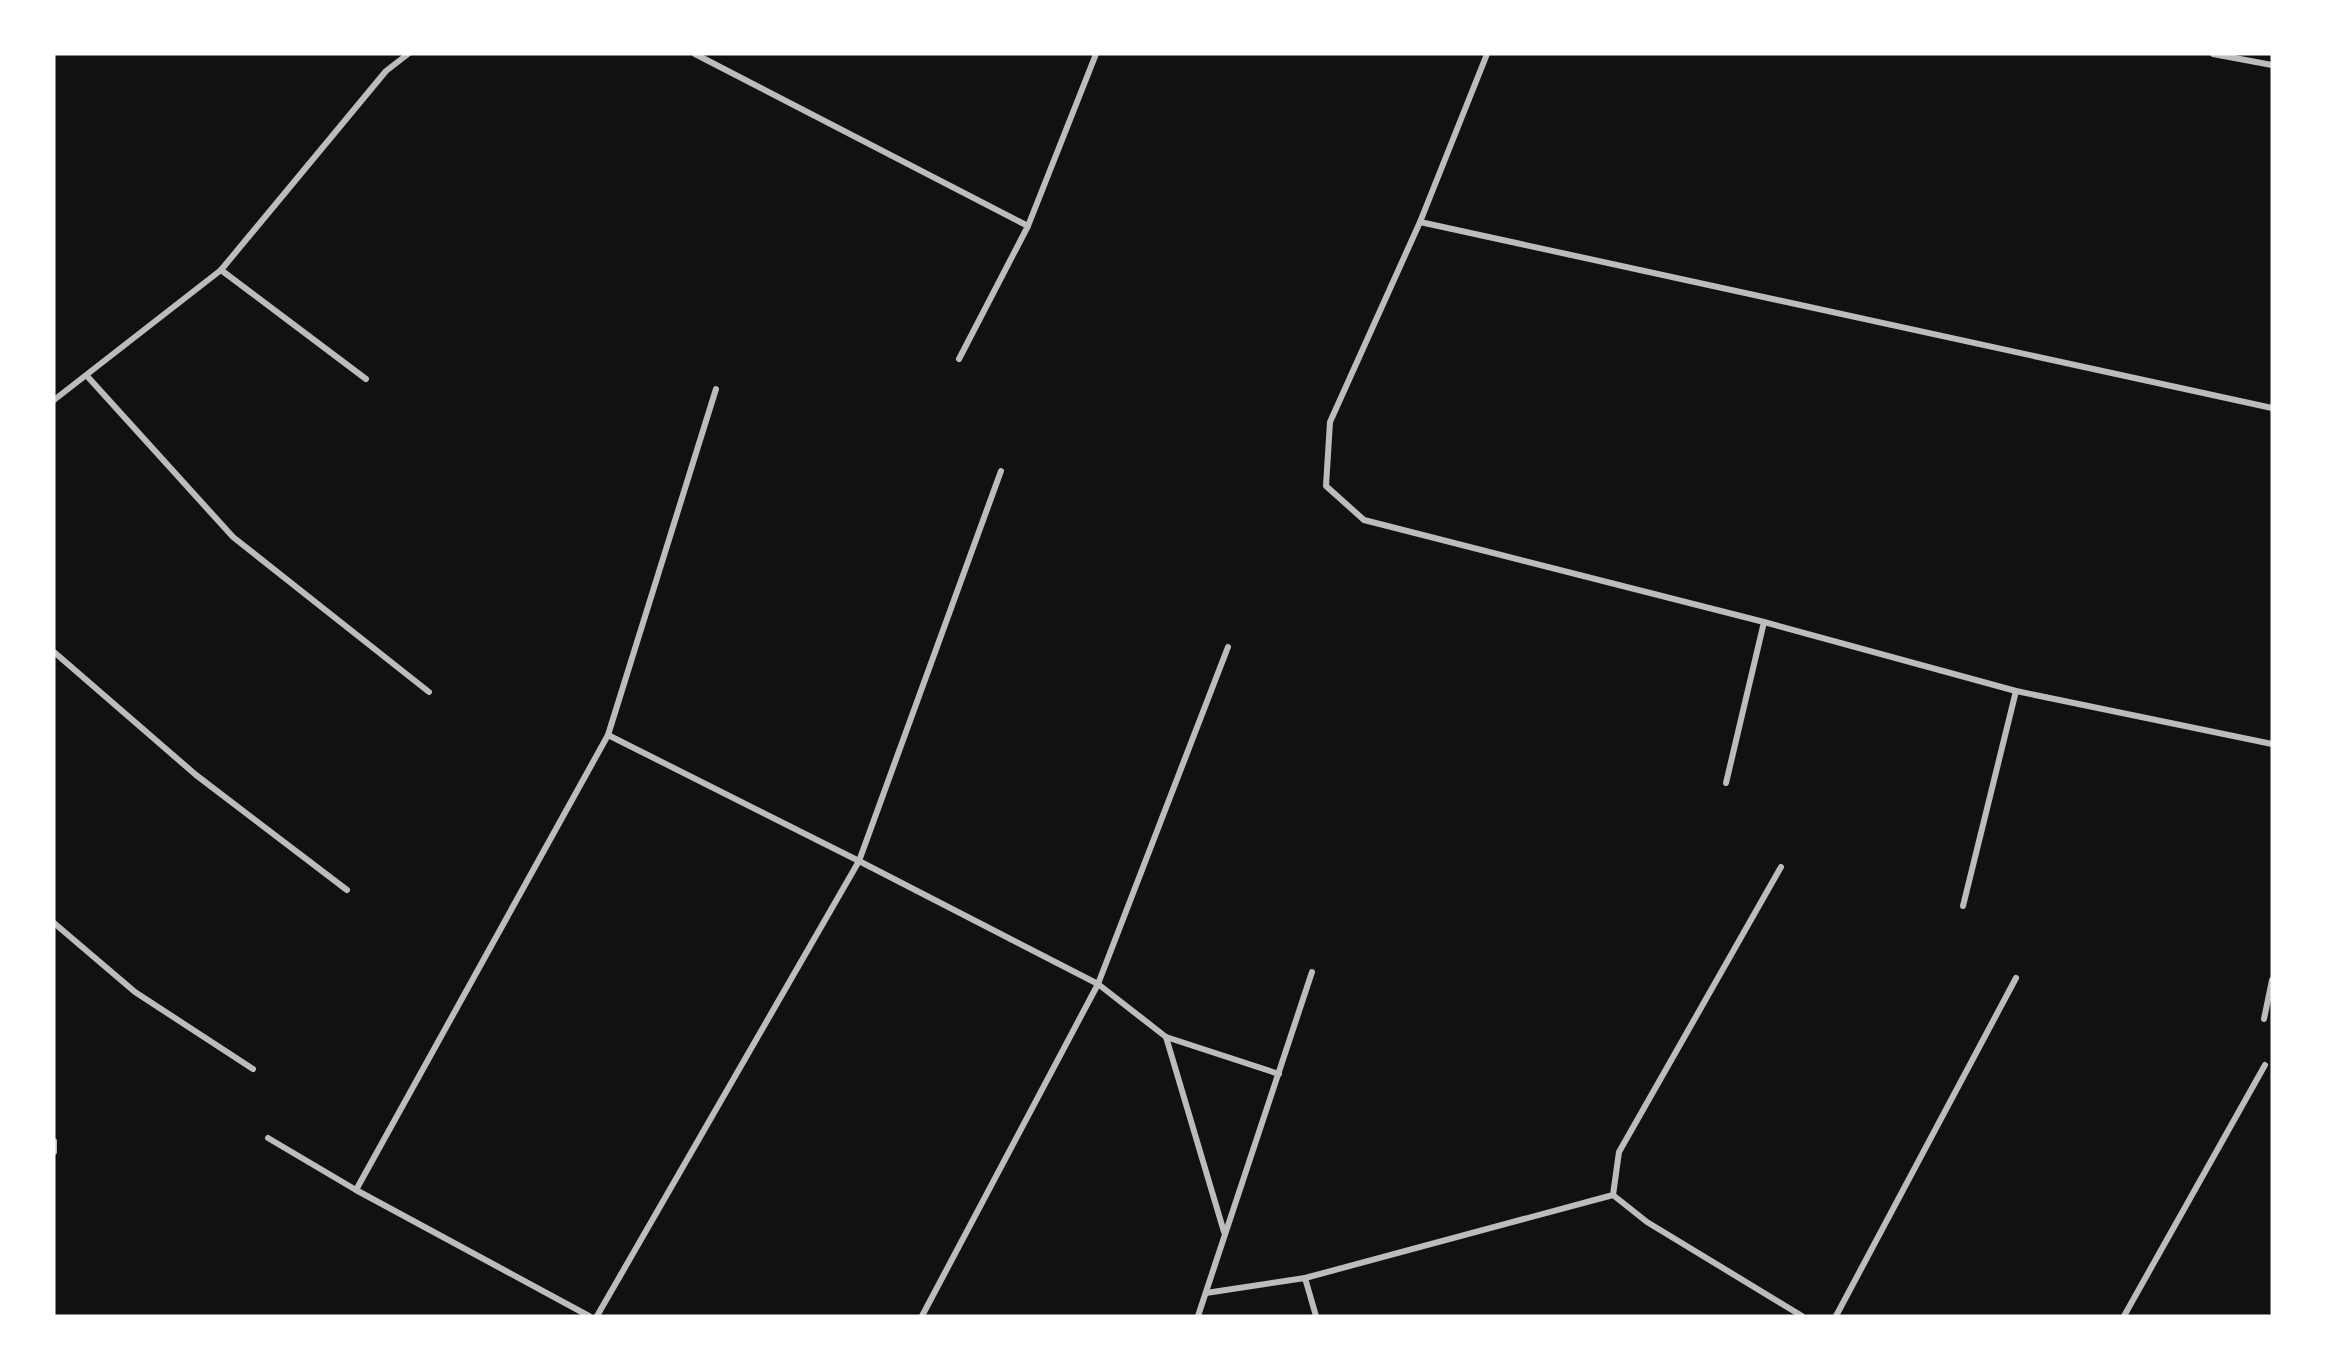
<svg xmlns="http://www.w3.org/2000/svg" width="2326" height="1370" font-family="Lora,serif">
  <rect width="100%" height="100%" fill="#111"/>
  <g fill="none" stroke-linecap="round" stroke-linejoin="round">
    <!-- minor -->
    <g stroke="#bcbcbc" stroke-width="6">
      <polyline points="695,54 1028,226"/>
      <polyline points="1487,54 1420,222 1330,422 1326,486 1364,520 1764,622 2016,691 2272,744"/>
      <polyline points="2213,54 2272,65"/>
      <polyline points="1420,222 2272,408"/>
      <polyline points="221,270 366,379"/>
      <polyline points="959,359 1028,226 1096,54"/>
      <polyline points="87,376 233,537 429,692"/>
      <polyline points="54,400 221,270 386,71 408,54"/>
      <polyline points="54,652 196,775 347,890"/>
      <polyline points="608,735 859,861 1098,984 1166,1037 1279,1074"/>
      <polyline points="1726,783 1764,622"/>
      <polyline points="1963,906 2016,691"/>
      <polyline points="54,923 135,992 253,1069"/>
      <polyline points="2264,1019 2272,980"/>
      <polyline points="1166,1037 1224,1232"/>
      <polyline points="268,1138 356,1190 589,1316"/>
      <polyline points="54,1141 54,1152"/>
      <polyline points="356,1190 608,735 716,389"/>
      <polyline points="1613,1195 1647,1222 1802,1316"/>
      <polyline points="1305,1278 1316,1316"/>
      <polyline points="1206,1293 1305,1278 1613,1195 1619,1152 1781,867"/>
      <polyline points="597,1316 859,861 1001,471"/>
      <polyline points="922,1316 1098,984 1228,647"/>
      <polyline points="1198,1316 1312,972"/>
      <polyline points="1836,1316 2016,978"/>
      <polyline points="2124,1316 2265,1065"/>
    </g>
  </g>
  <!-- border -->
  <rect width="2326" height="1370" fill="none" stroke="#ffffff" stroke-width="111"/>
</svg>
